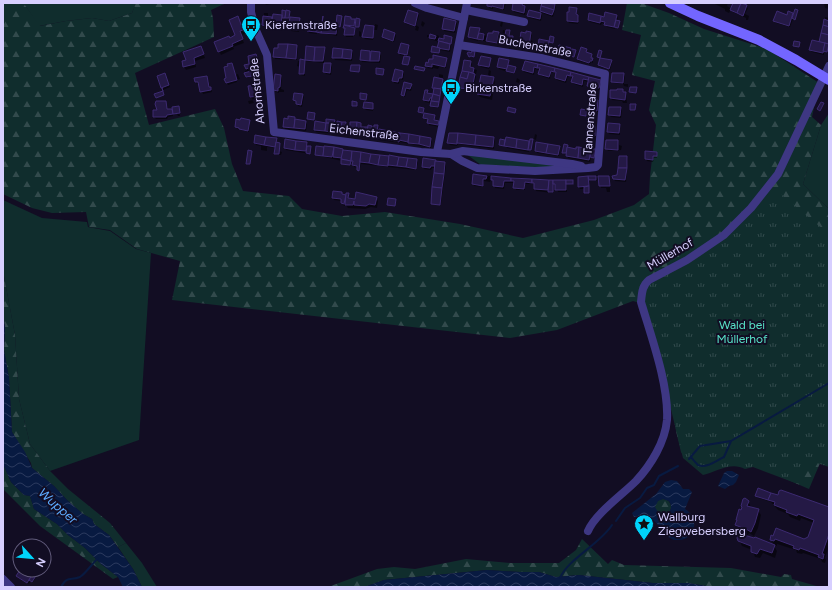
<svg xmlns="http://www.w3.org/2000/svg" width="832" height="590" font-family="Figtree,sans-serif">
  <defs>
    <pattern id="forest-firs" width="22" height="20" patternUnits="userSpaceOnUse"><rect width="22" height="20" fill="#102d2d"/><path d="M5 1l3.5 6h-7zM16 11l3.5 6h-7z" fill="#324a4c"/></pattern>
    <pattern id="park-tufts" width="24" height="20" patternUnits="userSpaceOnUse"><rect width="24" height="20" fill="#102d2d"/><path d="M3 7l-1-3M5 7V3M7 7l1-3M15 17l-1-3M17 17v-4M19 17l1-3" fill="none" stroke="#324a4c"/></pattern>
    <pattern id="water-waves" width="16" height="10" patternUnits="userSpaceOnUse"><rect width="16" height="10" fill="#081a41"/><path d="M0 5q4-4 8 0t8 0" fill="none" stroke="#2b3a5e"/></pattern>
  </defs>
  <rect width="100%" height="100%" fill="#120d23"/>
  <!-- grass -->
  <g fill="#102d2d">
    <polygon points="3,3 136,3 132,13 109,21 92,18 66,21 39,26 25,5 3,26"/>
    <polygon points="829,113 829,209 803,184 821,125"/>
    <polygon points="465,153 556,164 556,168 481,165"/>
    <polygon points="3,200 42,218 87,222 88,227 110,231 136,249 151,253 139,440 50,471 30,444 19,399 15,335 3,271"/>
    <polygon points="126,543 142,563 157,587 142,587 133,569 118,547"/>
  </g>
  <!-- forest -->
  <g fill="url(#forest-firs)">
    <polygon points="136,3 226,3 211,10 213,18 214,37 135,73 149,125 215,109 224,128 232,164 243,191 289,196 302,209 342,216 385,212 460,224 523,238 594,220 634,205 649,194 650,176 656,125 649,110 655,81 632,75 641,35 622,30 627,3 641,3 669,13 704,29 767,49 819,83 812,117 821,125 803,184 829,209 829,459 823,456 809,489 760,468 683,455 681,452 676,431 667,370 647,305 633,301 557,330 510,338 172,300 180,261 137,249 110,230 89,227 86,212 52,213 32,208 3,194 3,26 14,6 25,5 40,26 66,21 92,18 109,21 132,13"/>
    <polygon points="3,271 15,335 19,399 30,444 50,471 68,489 110,523 126,543 118,547 109,535 94,524 92,519 83,514 67,500 54,486 32,468 31,463 12,432 9,378 4,350 5,328 3,313"/>
    <polygon points="3,464 11,482 24,495 30,496 34,509 57,524 68,535 85,548 101,564 118,577 113,579 40,526 3,489"/>
    <circle cx="663" cy="507" r="8"/>
    <polygon points="582,539 608,564 612,560 624,565 731,568 781,577 784,574 791,575 792,579 820,587 712,587 688,583 653,583 579,575 556,577 539,572 520,572 487,570 384,580 364,587 328,587 377,569 394,567 415,569 466,559 511,563 559,563 576,550"/>
  </g>
  <!-- park -->
  <path fill="url(#park-tufts)" d="M 771,186 L 829,234 L 829,467 L 814,462 L 804,468 L 798,484 L 753,467 L 745,469 C 731,461 716,472 703,475 L 683,458 L 645,304 L 645,297 L 650,285 L 724,238 L 745,221 L 759,204 Z"/>
  <!-- water -->
  <g fill="url(#water-waves)" fill-rule="evenodd">
    <polygon points="3,313 5,328 4,350 9,378 12,432 25,452 32,468 54,486 67,500 83,514 92,519 94,524 109,535 133,569 142,587 123,587 118,577 101,564 85,548 68,535 57,524 34,509 30,496 24,495 11,482 3,464"/>
    <polygon points="727,471 732,471 739,475 736,482 733,485 729,486 725,489 718,486 724,473"/>
    <path d="M 671,480 L 677,481 L 683,489 L 689,489 L 692,492 L 685,509 C 701,519 695,542 676,540 C 661,539 659,510 634,517 L 632,513 L 656,494 L 665,482 ZM 663,499 L 669,501 C 673,507 671,512 665,514 L 658,512 L 655,507 L 658,501 Z"/>
    <polygon points="487,570 520,572 539,572 556,577 579,575 653,583 688,583 712,587 364,587 384,580"/>
  </g>
  <!-- shadow -->
  <g fill="#0007">
    <polygon points="260,3 271,3 271,4 266,5 265,3"/>
    <polygon points="488,3 506,3 504,10 493,7 493,9 489,8"/>
    <polygon points="514,3 524,3 523,6 526,9 525,15 514,12 513,10"/>
    <polygon points="543,3 555,3 556,7 553,17 542,13 541,11"/>
    <polygon points="713,3 728,3 727,6 732,9 734,3 739,3 746,6 748,8 745,14 749,16 748,20 746,20 746,18 733,12 731,9 729,13 725,11 725,9"/>
    <polygon points="824,3 829,3 829,9 825,8"/>
    <polygon points="576,9 577,15 579,18 578,24 569,23 568,21"/>
    <polygon points="408,11 418,14 419,16 416,25 419,27 418,31 415,30 416,27 406,24 405,22"/>
    <polygon points="798,11 795,20 793,19 790,27 776,23 774,20 788,16 789,13 794,14"/>
    <polygon points="290,12 289,18 299,19 300,21 299,32 291,31 289,29 290,19 283,18 282,29 264,27 263,25 264,13 268,13 268,17 273,18 274,15 283,16"/>
    <polygon points="541,14 542,16 541,21 530,18 528,16"/>
    <polygon points="616,16 618,18 617,22 619,23 618,28 615,27 615,29 607,27 606,24 602,23 601,25 590,22 589,20"/>
    <polygon points="346,17 351,18 352,20 354,20 357,24 360,21 359,27 355,25 353,37 346,37 345,35"/>
    <polygon points="825,17 829,18 829,46 827,52 824,52 824,55 812,52 810,50 819,43"/>
    <polygon points="239,21 245,34 241,35 244,43 233,47 234,49 221,55 219,51 230,39 237,36"/>
    <polygon points="422,21 425,23 423,27 421,25"/>
    <polygon points="501,21 503,22 502,27 500,26"/>
    <polygon points="455,22 457,24 455,33 444,31 443,28"/>
    <polygon points="375,24 378,25 377,30 374,30 373,40 365,39 363,37 365,26 375,27"/>
    <polygon points="336,26 338,28 337,36 317,32 317,34 309,33 308,31"/>
    <polygon points="479,29 480,34 487,36 488,38 498,33 499,35 498,44 478,40 478,41 471,39 469,37"/>
    <polygon points="503,30 510,31 510,37 513,37 514,39 513,47 506,46 504,44 505,37 502,36"/>
    <polygon points="359,31 361,32 361,37 359,36"/>
    <polygon points="382,31 384,33 395,34 396,36 394,42 384,39 382,36 382,37"/>
    <polygon points="522,33 530,33 532,35 531,40 533,41 532,48 530,47 530,49 521,48 520,46 517,46 518,40 520,42"/>
    <polygon points="427,35 436,37 437,35 439,36 438,39 445,40 451,38 452,40 450,52 440,50 439,53 433,52 438,49 439,42 430,39 427,37"/>
    <polygon points="551,37 554,39 553,43 550,43 548,52 540,50 539,48 540,40 548,42 550,43"/>
    <polygon points="296,46 298,48 297,60 275,59 274,56"/>
    <polygon points="408,46 409,48 407,58 410,59 408,65 403,64 405,56 400,55 399,53"/>
    <polygon points="559,46 570,49 572,53 573,50 576,51 575,57 572,57 570,54 569,58 559,54 558,52"/>
    <polygon points="201,48 205,58 195,61 196,67 186,70 184,67 187,61"/>
    <polygon points="324,48 325,50 324,63 305,61 305,76 301,75 300,73 301,67 297,66 298,61 306,61 306,59"/>
    <polygon points="586,50 587,54 591,55 592,57 593,61 593,63 591,62 590,64 579,61 578,59"/>
    <polygon points="352,51 353,53 352,61 335,60 333,57"/>
    <polygon points="362,51 379,53 381,55 380,63 362,62 361,60"/>
    <polygon points="256,55 260,66 250,70 252,76 247,78 245,71 247,70 245,65 250,64"/>
    <polygon points="446,59 447,61 446,68 439,67 438,69 433,68 433,69 428,68 426,66 427,64"/>
    <polygon points="490,59 491,61 489,70 491,71 490,78 493,78 495,82 492,100 480,97 478,94 490,77 488,75 489,69 481,67 480,65"/>
    <polygon points="508,61 509,63 509,66 515,68 514,74 499,69 498,67"/>
    <polygon points="611,61 612,63 610,70 600,67 599,65"/>
    <polygon points="470,62 472,64 471,68 477,70 476,74 474,74 476,77 473,90 461,89 459,87"/>
    <polygon points="525,62 601,80 600,90 589,88 588,85 589,82 584,81 583,87 574,84 572,82 573,78 568,76 566,83 557,80 556,78 557,74 551,72 550,79 541,76 540,74 541,70 535,69 534,75 524,72 523,70"/>
    <polygon points="331,64 332,67 331,75 326,74 324,72"/>
    <polygon points="403,72 404,74 403,80 400,79 399,84 394,83 393,80"/>
    <polygon points="238,74 240,79 237,80 237,82 228,85 227,83 235,75"/>
    <polygon points="439,74 443,75 443,78 439,77"/>
    <polygon points="623,74 625,76 624,84 628,84 628,87 624,86 623,84 613,83 612,81"/>
    <polygon points="280,75 282,78 281,89 284,90 284,92 279,92 279,93 276,92 274,90"/>
    <polygon points="158,77 166,77 170,87 163,90"/>
    <polygon points="207,77 212,92 203,94 200,84 197,84 196,82"/>
    <polygon points="517,78 520,80 519,83 516,82"/>
    <polygon points="442,80 443,82 438,108 432,107 433,100 430,100 430,103 425,102 424,100 427,91 433,97 434,90 433,87"/>
    <polygon points="405,83 411,85 412,87 411,91 407,90 405,97 402,95"/>
    <polygon points="256,86 259,98 252,99 254,103 249,104 248,101 253,100 251,97 249,87"/>
    <polygon points="586,90 592,91 592,93 586,92"/>
    <polygon points="622,90 626,95 627,103 623,103 622,101 612,100 611,98"/>
    <polygon points="302,95 304,97 302,107 298,106 297,102 294,100"/>
    <polygon points="597,101 598,103 598,112 590,112 589,110"/>
    <polygon points="166,102 167,110 172,110 174,113 179,108 180,116 178,116 177,114 173,114 173,116 168,117 167,119 156,119 154,117 158,111"/>
    <polygon points="365,103 373,104 373,111 366,110 364,108"/>
    <polygon points="621,108 622,110 621,118 611,117 609,115"/>
    <polygon points="434,116 435,121 439,122 440,124 439,127 429,125 429,120 426,120 424,118"/>
    <polygon points="295,117 296,120 306,122 307,124 306,131 285,129 284,127 289,120"/>
    <polygon points="327,120 334,121 334,124 345,123 346,126 351,126 361,124 362,128 372,127 371,137 368,136 368,138 347,135 346,130 350,129 338,128 337,134 316,132 315,130 327,124"/>
    <polygon points="249,121 250,123 249,132 237,129 236,127"/>
    <polygon points="619,125 620,127 620,135 609,134 608,132"/>
    <polygon points="595,127 596,129 595,138 589,138 587,135"/>
    <polygon points="379,131 430,139 432,141 431,148 400,142 400,143 379,140 378,138"/>
    <polygon points="535,134 537,135 536,140 534,139"/>
    <polygon points="494,138 495,140 494,149 458,144 457,146 450,145 448,143"/>
    <polygon points="276,139 277,144 280,145 279,151 282,152 281,155 276,154 276,148 267,147 267,151 261,150 261,146 256,145 255,143"/>
    <polygon points="505,141 506,143 528,142 530,144 533,141 531,151 529,150 529,152 507,148 506,146 500,145"/>
    <polygon points="618,141 619,145 622,146 621,150 608,151 606,148"/>
    <polygon points="307,143 308,147 311,148 310,154 286,150 285,148"/>
    <polygon points="325,147 371,155 416,160 418,162 416,170 361,164 359,172 358,168 354,167 353,163 351,162 350,165 342,164 342,161 316,155"/>
    <polygon points="559,147 560,149 559,156 537,153 536,151"/>
    <polygon points="567,148 592,152 596,151 594,158 591,158 590,162 568,158 567,154 563,152"/>
    <polygon points="656,153 657,158 654,158 653,162 647,161 646,159"/>
    <polygon points="627,157 628,159 626,182 615,181 614,179 618,176"/>
    <polygon points="445,163 446,166 441,204 432,203 435,168 432,168 431,170 424,169 423,167"/>
    <polygon points="474,175 573,181 573,185 567,184 567,192 558,192 556,186 553,181 552,193 536,191 535,185 534,184 525,184 525,190 516,190 515,183 505,183 504,189 495,188 494,182 491,178 490,182 484,181 483,187 474,186 473,184"/>
    <polygon points="609,177 610,179 610,192 607,192 606,188 601,188 600,180 589,181 589,193 585,193 585,189 580,189 579,187 579,178"/>
    <polygon points="342,193 347,198 348,194 350,199 376,198 378,201 377,208 371,207 365,209 348,208 345,204 345,206 343,205 342,201 334,200 333,198"/>
    <polygon points="757,495 778,497 829,508 829,546 825,558 826,560 825,563 822,562 821,559 803,553 802,554 797,553 796,550 777,544 777,546 774,545 771,540 772,537 804,540 809,538 814,523 801,518 800,521 790,517 788,514 778,510 771,502 758,498"/>
    <polygon points="748,501 751,507 751,508 758,510 761,515 758,528 754,536 749,533 747,537 774,546 777,551 775,558 763,553 760,558 755,557 752,550 742,546 738,538 743,531 739,530 737,525 738,522 737,520"/>
    <polygon points="21,570 32,570 34,571 37,575 33,582 31,581 29,584 19,578 18,576"/>
  </g>
  <g fill="none" stroke-linecap="round" stroke-linejoin="round">
    <!-- stream -->
    <g stroke="#081a41" stroke-width="2">
      <path d="M 691,457 C 693,460 696,463 698,465 C 706,469 717,460 724,457 L 731,441 L 829,383"/>
      <polyline points="689,459 700,446 731,441"/>
      <polyline points="616,521 625,508 640,498 647,488 654,485 659,476 678,466"/>
      <path d="M 560,578 C 568,559 600,544 612,525"/>
      <path d="M 61,587 C 67,575 71,581 80,577 C 85,574 93,563 98,558"/>
    </g>
  </g>
  <!-- building -->
  <g fill="#241945" stroke="#3c2a71">
    <polygon points="487,3 504,3 503,9 492,6 492,7 487,6"/>
    <polygon points="513,3 523,3 522,5 525,6 524,13 512,10"/>
    <polygon points="542,3 555,4 554,10 541,6"/>
    <polygon points="733,3 741,3 737,13 730,10"/>
    <polygon points="741,3 747,5 743,16 737,13"/>
    <polygon points="541,6 554,10 552,15 540,11"/>
    <polygon points="569,7 577,8 576,14 578,15 578,22 567,21 567,12 569,12"/>
    <polygon points="795,9 798,10 795,20 792,18"/>
    <polygon points="282,10 286,11 285,18 282,18"/>
    <polygon points="286,10 290,11 289,18 285,18"/>
    <polygon points="408,10 418,13 415,26 404,22"/>
    <polygon points="529,10 541,13 540,19 527,16"/>
    <polygon points="777,11 787,15 788,11 793,13 789,26 773,21"/>
    <polygon points="605,12 617,15 614,27 604,25 605,22 600,21 601,16 604,17"/>
    <polygon points="589,13 601,16 600,23 588,20"/>
    <polygon points="273,14 282,15 281,27 271,27"/>
    <polygon points="337,15 342,16 340,27 336,25"/>
    <polygon points="238,16 243,30 240,31 243,39 232,44 233,46 218,52 214,42 229,36 230,38 235,35 229,20"/>
    <polygon points="263,16 272,17 271,27 262,25"/>
    <polygon points="323,16 322,22 328,22 328,24 337,25 336,34 321,33"/>
    <polygon points="345,16 351,17 351,19 355,19 354,26 344,25"/>
    <polygon points="290,17 300,18 298,30 288,29"/>
    <polygon points="356,18 360,19 359,27 355,27"/>
    <polygon points="444,18 456,21 454,31 442,29"/>
    <polygon points="824,19 829,21 829,27 823,25"/>
    <polygon points="616,20 620,21 618,28 614,27"/>
    <polygon points="308,24 317,25 316,32 307,31"/>
    <polygon points="317,25 322,25 321,33 316,32"/>
    <polygon points="344,25 355,28 354,35 344,35 345,28 343,28"/>
    <polygon points="365,25 374,26 373,38 362,37"/>
    <polygon points="823,25 829,27 829,35 821,33"/>
    <polygon points="470,27 480,28 477,39 468,37"/>
    <polygon points="384,29 395,33 393,41 382,37"/>
    <polygon points="506,30 510,30 509,36 513,36 512,45 503,44"/>
    <polygon points="493,31 499,32 497,43 486,41 488,33 493,33"/>
    <polygon points="526,31 531,32 529,47 519,46 521,32 526,33"/>
    <polygon points="479,33 484,34 483,40 477,39"/>
    <polygon points="821,33 829,35 829,44 819,42"/>
    <polygon points="430,34 436,36 435,39 429,38"/>
    <polygon points="444,35 452,37 451,44 438,41 439,38 444,39"/>
    <polygon points="550,36 554,37 553,43 549,42"/>
    <polygon points="539,39 549,41 548,50 538,48"/>
    <polygon points="812,40 825,43 823,53 809,50"/>
    <polygon points="439,41 450,44 449,50 437,48"/>
    <polygon points="794,41 800,42 799,47 793,46"/>
    <polygon points="401,43 409,45 407,55 398,53"/>
    <polygon points="825,43 829,44 827,52 823,51"/>
    <polygon points="278,44 288,44 286,58 273,57 274,48 278,48"/>
    <polygon points="288,44 297,45 296,59 286,58"/>
    <polygon points="559,45 571,48 568,56 557,52"/>
    <polygon points="201,46 204,54 194,58 195,64 183,67 182,61 186,60 183,52"/>
    <polygon points="306,46 315,47 314,61 305,60"/>
    <polygon points="432,46 440,48 439,53 431,52"/>
    <polygon points="315,47 325,47 323,61 314,61"/>
    <polygon points="581,47 587,49 586,52 592,54 591,58 593,58 592,61 590,61 589,63 577,59"/>
    <polygon points="333,48 343,49 342,58 332,58"/>
    <polygon points="343,49 352,50 351,59 342,58"/>
    <polygon points="572,49 576,50 574,57 570,56"/>
    <polygon points="361,50 370,51 370,61 360,60"/>
    <polygon points="599,50 602,51 600,58 597,57"/>
    <polygon points="371,51 380,52 379,61 370,61"/>
    <polygon points="472,51 475,51 474,57 471,56 469,57 467,53 469,52 471,53"/>
    <polygon points="256,54 259,64 246,69 244,65 249,64 248,56"/>
    <polygon points="433,55 447,58 445,67 432,64 432,67 425,66 426,62 428,63 429,59 433,59"/>
    <polygon points="404,56 410,57 408,65 402,64"/>
    <polygon points="481,56 491,58 489,67 478,65"/>
    <polygon points="499,58 509,60 507,69 497,67"/>
    <polygon points="600,58 612,60 609,69 598,65"/>
    <polygon points="300,59 305,60 304,74 299,74"/>
    <polygon points="464,60 471,61 470,67 474,68 473,73 462,71"/>
    <polygon points="525,61 538,64 537,68 534,67 533,73 522,70"/>
    <polygon points="232,63 237,80 226,83 224,79 226,78 224,67 228,66 227,64"/>
    <polygon points="324,63 331,63 330,73 323,72"/>
    <polygon points="538,64 555,68 554,72 551,71 549,77 538,74 540,68 537,68"/>
    <polygon points="351,65 360,65 359,72 350,71"/>
    <polygon points="508,65 516,67 514,73 506,71"/>
    <polygon points="415,66 425,68 424,71 414,69"/>
    <polygon points="376,68 384,69 383,75 376,74"/>
    <polygon points="555,68 571,72 570,76 567,75 565,81 555,78 556,72 554,72"/>
    <polygon points="395,69 403,71 402,78 399,78 398,82 392,81"/>
    <polygon points="251,71 252,76 246,77 244,73"/>
    <polygon points="462,71 469,72 467,79 460,77"/>
    <polygon points="469,72 475,74 472,89 458,88 460,77 467,79"/>
    <polygon points="571,72 589,77 588,80 583,79 582,85 571,82 573,76 570,76"/>
    <polygon points="165,73 169,85 161,88 157,76"/>
    <polygon points="612,73 624,73 623,83 611,82"/>
    <polygon points="275,74 281,75 280,87 278,88 278,91 273,90"/>
    <polygon points="481,75 494,77 490,96 477,94"/>
    <polygon points="207,76 209,87 211,87 211,90 200,92 198,82 195,82 194,78"/>
    <polygon points="434,77 443,79 441,89 432,88"/>
    <polygon points="589,77 601,80 599,88 587,86"/>
    <polygon points="404,82 412,84 410,89 406,88 404,96 401,95"/>
    <polygon points="256,85 258,96 250,97 248,86"/>
    <polygon points="630,87 637,87 636,93 629,92"/>
    <polygon points="162,88 164,95 156,98 154,94 163,91"/>
    <polygon points="434,88 441,89 440,96 433,94"/>
    <polygon points="617,89 623,89 623,92 626,92 625,100 610,98 610,90 617,90"/>
    <polygon points="425,90 428,90 427,93 433,94 432,98 430,98 429,101 423,100"/>
    <polygon points="294,93 303,94 301,105 296,104 296,101 293,100"/>
    <polygon points="360,93 367,94 366,100 360,99"/>
    <polygon points="433,94 440,96 439,102 431,101"/>
    <polygon points="589,99 598,100 597,111 588,110"/>
    <polygon points="156,101 166,101 167,109 172,109 173,114 167,115 166,117 153,117 153,110 157,110 155,104"/>
    <polygon points="352,101 357,102 357,106 352,106"/>
    <polygon points="431,101 439,102 438,107 430,106"/>
    <polygon points="364,102 373,103 373,109 363,108"/>
    <polygon points="821,102 824,103 820,111 817,109"/>
    <polygon points="630,104 636,104 635,110 630,110"/>
    <polygon points="179,106 180,113 173,114 172,107"/>
    <polygon points="419,107 424,108 423,113 418,112"/>
    <polygon points="508,107 516,109 515,113 507,111"/>
    <polygon points="609,107 621,107 620,116 608,115"/>
    <polygon points="581,109 587,110 586,116 580,115"/>
    <polygon points="308,112 315,113 314,120 307,119"/>
    <polygon points="424,113 435,115 434,120 439,121 438,125 427,123 428,119 423,118"/>
    <polygon points="288,116 295,117 294,128 283,127 284,118 288,119"/>
    <polygon points="241,118 250,120 248,131 239,129 239,128 235,127 236,119 240,120"/>
    <polygon points="295,119 306,121 305,129 294,128"/>
    <polygon points="326,119 335,120 334,123 326,123"/>
    <polygon points="315,121 326,123 325,131 314,130"/>
    <polygon points="337,121 342,122 341,129 337,128"/>
    <polygon points="342,122 346,122 345,129 341,129"/>
    <polygon points="350,122 357,122 356,134 345,133 346,125 350,125"/>
    <polygon points="357,122 361,123 361,127 368,127 367,136 356,134"/>
    <polygon points="326,123 337,124 336,133 325,131"/>
    <polygon points="608,123 620,124 619,133 607,132"/>
    <polygon points="368,125 372,126 371,136 367,136"/>
    <polygon points="374,125 378,125 376,138 373,137"/>
    <polygon points="587,125 595,126 595,136 586,136"/>
    <polygon points="379,129 389,131 388,139 377,138"/>
    <polygon points="389,131 400,133 399,142 388,139"/>
    <polygon points="400,133 409,134 408,142 399,140"/>
    <polygon points="449,133 458,133 457,144 447,143"/>
    <polygon points="458,133 476,135 475,145 457,143"/>
    <polygon points="409,134 420,136 419,144 408,143"/>
    <polygon points="255,135 266,137 264,145 254,143"/>
    <polygon points="476,135 494,137 493,147 475,145"/>
    <polygon points="420,136 431,138 430,147 419,144"/>
    <polygon points="266,137 277,138 275,147 264,145"/>
    <polygon points="506,137 517,139 516,148 504,146"/>
    <polygon points="285,139 296,141 295,150 284,148"/>
    <polygon points="500,139 505,140 504,146 499,145"/>
    <polygon points="517,139 529,141 528,150 516,148"/>
    <polygon points="530,139 533,139 531,150 528,150"/>
    <polygon points="606,140 618,140 618,150 605,149"/>
    <polygon points="296,141 307,142 306,151 295,150"/>
    <polygon points="276,142 280,143 279,154 274,154"/>
    <polygon points="536,142 548,144 546,153 535,151"/>
    <polygon points="548,144 560,146 558,155 546,153"/>
    <polygon points="564,144 568,145 566,153 562,153"/>
    <polygon points="307,146 311,146 310,154 306,153"/>
    <polygon points="316,146 324,147 323,156 315,155"/>
    <polygon points="324,146 334,147 332,157 323,156"/>
    <polygon points="334,147 343,149 342,158 333,157"/>
    <polygon points="567,147 576,149 576,147 579,147 578,158 566,156"/>
    <polygon points="579,147 583,148 582,149 591,151 589,160 578,158"/>
    <polygon points="591,149 596,149 594,158 590,157"/>
    <polygon points="248,150 252,151 250,164 246,164"/>
    <polygon points="343,150 352,151 351,161 341,159"/>
    <polygon points="352,151 361,152 359,171 357,170 357,166 352,165 353,161 351,161"/>
    <polygon points="645,151 657,152 657,156 653,156 653,160 645,159"/>
    <polygon points="361,152 371,154 369,163 360,162"/>
    <polygon points="371,154 380,155 378,165 369,163"/>
    <polygon points="380,155 389,156 388,166 378,165"/>
    <polygon points="389,155 399,157 397,166 388,165"/>
    <polygon points="619,156 627,156 627,168 618,168"/>
    <polygon points="399,157 408,158 406,167 397,166"/>
    <polygon points="408,158 417,159 416,169 406,167"/>
    <polygon points="423,158 436,160 435,166 431,166 430,168 422,167"/>
    <polygon points="341,159 351,161 350,165 341,164"/>
    <polygon points="435,161 445,162 444,174 434,173"/>
    <polygon points="618,168 627,168 625,180 613,179 612,176 617,175"/>
    <polygon points="434,173 444,174 442,188 432,187"/>
    <polygon points="473,174 487,176 486,179 483,179 483,186 472,184"/>
    <polygon points="491,176 511,178 511,181 504,181 503,187 493,186 493,180 491,180"/>
    <polygon points="588,176 596,176 596,180 589,180"/>
    <polygon points="588,176 589,186 578,187 578,177"/>
    <polygon points="598,176 609,176 610,186 599,186"/>
    <polygon points="511,178 532,179 532,183 525,182 524,189 513,188 514,181 511,181"/>
    <polygon points="532,179 549,180 548,190 534,189 534,183 532,183"/>
    <polygon points="549,180 553,180 553,192 548,192"/>
    <polygon points="553,180 566,180 566,190 555,190 555,184 553,184"/>
    <rect x="566" y="180" width="7" height="4"/>
    <polygon points="589,186 589,193 584,193 584,187"/>
    <polygon points="432,187 442,188 440,205 431,204"/>
    <polygon points="333,191 342,192 342,194 346,195 344,204 341,203 341,199 332,198"/>
    <polygon points="356,192 377,197 375,205 369,204 366,206 354,205 354,201 353,205 345,205 346,193 349,193 348,198 355,199"/>
    <polygon points="388,198 396,199 395,206 387,205"/>
    <polygon points="758,488 771,493 768,500 755,496"/>
    <polygon points="781,490 829,507 829,534 822,554 824,554 823,559 818,557 819,555 800,548 799,550 793,548 794,546 775,539 774,541 770,540 771,535 773,536 776,528 804,539 808,537 814,520 798,514 797,516 786,512 787,510 774,505 775,502 768,500 771,493 778,495 779,491"/>
    <polygon points="745,498 749,501 747,506 759,509 755,523 751,532 746,529 744,535 754,538 755,537 775,545 772,553 760,549 757,554 751,552 751,546 738,541 737,538 738,535 741,533 743,528 735,525 737,520 736,520 739,509 741,510 742,507 741,506 743,499"/>
    <polygon points="20,570 35,570 27,583 16,576"/>
    <polygon points="34,572 37,574 32,582 29,580"/>
  </g>
  <g fill="none" stroke-linecap="round" stroke-linejoin="round">
    <!-- street -->
    <g stroke="#3e3783" stroke-width="8">
      <polyline points="251,3 251,12 255,28 267,55 274,132 421,152 451,154 462,161 477,168 535,171 588,168 596,167 598,165 605,74 541,58 459,45"/>
      <polyline points="415,3 427,8 464,18"/>
      <polyline points="466,10 524,22"/>
      <polyline points="437,152 467,3"/>
      <polyline points="451,154 463,151 572,164 581,166"/>
      <path d="M 588,531 C 595,514 622,495 636,481 C 651,465 665,442 667,420 C 669,385 651,336 641,302 C 642,293 642,286 649,280 L 687,260 L 724,235 L 751,208 L 778,174 L 829,66"/>
      <polyline points="3,579 11,587"/>
    </g>
    <!-- secondary -->
    <polyline stroke="#7366ff" stroke-width="10" points="670,3 698,16 759,40 796,60 829,80"/>
  </g>
  <!-- icons -->
  <defs>
    <symbol id="bus-pin" viewBox="-11 -11 22 30"><path d="M0 17L-7.5 6A9.5 9.5 0 1 1 7.5 6Z" fill="#00d3fa" stroke="#120d23"/><path d="M-5-6H5V4H4V6H2V4H-2V6H-4V4H-5ZM-3.5-4V0h7V-4ZM-3.5 1.2v1.5H-2V1.2ZM2 1.2v1.5H3.5V1.2Z" fill="#111"/></symbol>
    <symbol id="sight-pin" viewBox="-11 -11 22 30"><path d="M0 17L-7.5 6A9.5 9.5 0 1 1 7.5 6Z" fill="#00d3fa" stroke="#120d23"/><path d="M0-6L1.8-2.2L6-1.7L2.9 1.2L3.7 5.4L0 3.3L-3.7 5.4L-2.9 1.2L-6-1.7L-1.8-2.2Z" fill="#111"/></symbol>
  </defs>
  <g fill-rule="evenodd">
    <use href="#bus-pin" x="240" y="14" width="22" height="30"/>
    <use href="#bus-pin" x="440" y="77" width="22" height="30"/>
    <use href="#sight-pin" x="633" y="513" width="22" height="30"/>
  </g>
  <g text-anchor="middle" dominant-baseline="central" stroke-width="4" stroke-linejoin="round" paint-order="stroke">
    <!-- poi labels -->
    <g font-size="12" fill="#d7cfff" stroke="#120d23" text-anchor="start">
      <text x="265" y="25">Kiefernstraße</text>
      <text x="465" y="88">Birkenstraße</text>
      <text x="658" y="517">Wallburg<tspan x="658" dy="14">Ziegwebersberg</tspan></text>
    </g>
    <!-- street labels -->
    <g font-size="12" fill="#d7cfff" stroke="#120d23">
      <text transform="translate(535 46) rotate(11)">Buchenstraße</text>
      <text transform="translate(257 91) rotate(-96)">Ahornstraße</text>
      <text transform="translate(590 119) rotate(-86)">Tannenstraße</text>
      <text transform="translate(364 132) rotate(7)">Eichenstraße</text>
      <text transform="translate(670 254) rotate(-30)">Müllerhof</text>
    </g>
    <!-- park labels -->
    <g font-size="12" fill="#58e2c8" stroke="#120d23">
      <text x="742" y="325">Wald bei<tspan x="742" dy="14">Müllerhof</tspan></text>
    </g>
    <!-- water labels -->
    <g font-size="13" font-style="italic" fill="#5dabff" stroke="#120d23">
      <text transform="translate(58 506) rotate(41)">Wupper</text>
    </g>
  </g>
  <!-- border -->
  <rect width="832" height="590" fill="none" stroke="#d7cfff" stroke-width="8"/>
  <!-- north arrow -->
  <g transform="translate(32 558) rotate(117)"><circle r="19" fill="#120d23" stroke="#615b7b"/>
  <path d="M0-3L7 15L0 10L-7 15Z" fill="#00d3fa"/>
  <text y="-6" font-size="11" font-weight="bold" text-anchor="middle" fill="#d7cfff">N</text>
  </g>
</svg>
